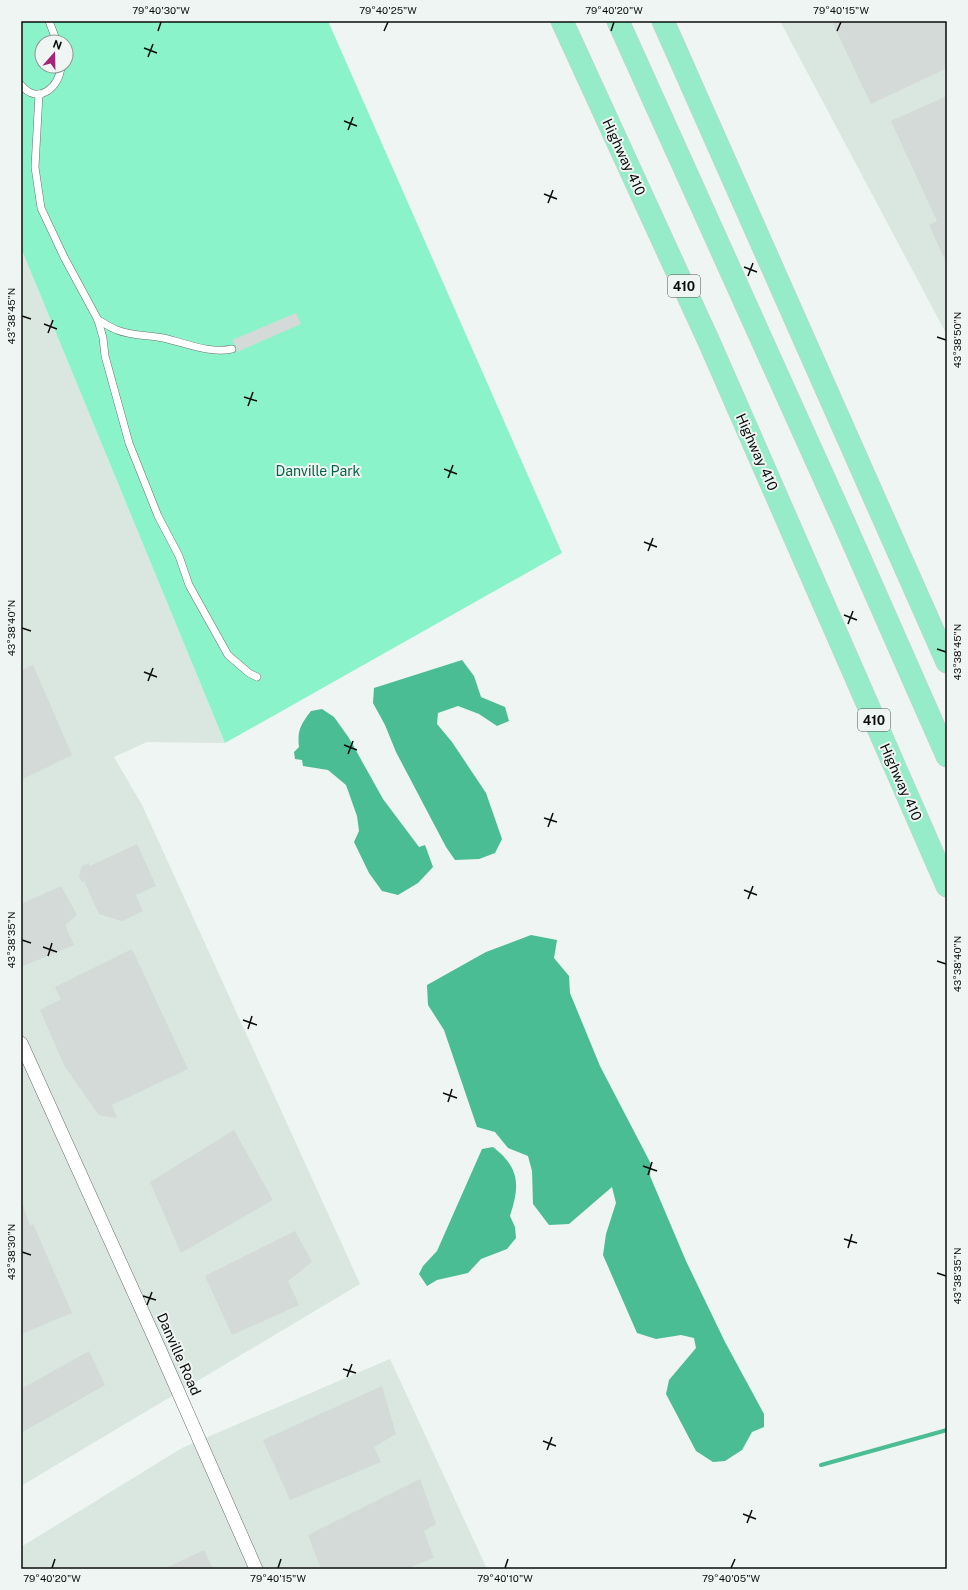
<svg xmlns="http://www.w3.org/2000/svg" width="968" height="1590" font-family="'Public Sans',sans-serif">
  <rect width="100%" height="100%" fill="#eef5f2"/>
  <!-- built -->
  <g fill="#d9e7e0">
    <polygon points="780,21 947,21 947,335"/>
    <polygon points="21,248 225,743 147,742 114,757 142,805 360,1284 21,1486"/>
    <polygon points="390,1359 487,1569 21,1569 21,1547 182,1448"/>
  </g>
  <!-- green -->
  <path fill="#8bf3c9" fill-rule="evenodd" d="M 21,21 L 328,21 L 562,553 L 225,743 L 21,248 ZM 42,42 L 66,42 L 66,66 L 42,66 Z"/>
  <!-- water -->
  <g fill="#4abd94">
    <polygon points="462,660 474,676 481,697 505,707 509,721 497,726 479,714 458,706 438,713 437,724 452,742 486,793 502,839 495,853 479,859 455,860 446,847 396,752 385,725 373,703 374,688"/>
    <path d="M 322,709 L 334,717 L 349,738 L 383,799 L 419,847 L 425,845 L 433,867 L 418,883 L 398,895 L 382,891 L 369,873 L 354,842 L 359,831 L 357,816 L 346,785 L 328,770 L 303,766 L 302,760 L 295,759 L 294,752 L 299,747 C 297,730 301,724 311,711 Z"/>
    <polygon points="531,935 557,940 554,958 569,976 570,993 600,1066 651,1164 650,1176 686,1261 725,1342 764,1414 764,1427 752,1432 742,1450 725,1461 713,1462 696,1451 666,1394 669,1380 696,1348 694,1338 681,1335 656,1339 637,1333 603,1255 606,1234 616,1203 612,1187 569,1224 549,1225 533,1204 532,1171 528,1156 508,1148 495,1132 477,1127 444,1030 428,1005 427,985 486,952"/>
    <path d="M 493,1147 C 520,1168 520,1185 510,1216 L 515,1227 L 516,1238 L 507,1249 L 481,1259 L 468,1273 L 437,1280 L 427,1286 L 419,1274 L 423,1266 L 437,1251 L 482,1149 Z"/>
  </g>
  <g fill="none" stroke-linecap="round" stroke-linejoin="round">
    <!-- stream -->
    <polyline stroke="#4abd94" stroke-width="4" points="821,1465 947,1430"/>
  </g>
  <!-- building -->
  <g fill="#d3dad7">
    <polygon points="840,21 947,21 947,68 871,104 833,24"/>
    <polygon points="947,96 947,264 929,225 937,221 891,121"/>
    <polygon points="296,313 301,324 237,352 236,346 232,340"/>
    <polygon points="33,665 72,755 21,780 21,671"/>
    <polygon points="137,844 156,886 136,895 143,911 122,921 99,914 84,881 82,882 79,876 82,866 89,863 90,866"/>
    <polygon points="61,886 77,915 65,925 74,945 21,967 21,904"/>
    <polygon points="132,949 188,1069 112,1105 117,1118 99,1115 65,1067 40,1010 61,999 55,987"/>
    <polygon points="234,1130 273,1200 181,1253 150,1182"/>
    <polygon points="21,1205 23,1205 30,1226 33,1224 72,1313 21,1334"/>
    <polygon points="295,1231 312,1262 288,1281 299,1305 232,1335 205,1276"/>
    <polygon points="89,1351 105,1385 21,1433 21,1389"/>
    <polygon points="382,1386 396,1434 374,1447 381,1462 290,1500 263,1440"/>
    <polygon points="420,1479 436,1524 424,1531 434,1558 406,1569 321,1569 308,1535"/>
    <polygon points="204,1550 213,1569 164,1569"/>
  </g>
  <g fill="none" stroke-linecap="round" stroke-linejoin="round">
    <defs>
      <g id="service">
        <polyline points="49,21 57,42"/>
        <path d="M 21,85 C 38,106 60,87 61,66"/>
        <polyline points="39,94 35,167 41,208 64,257 98,320 103,338 105,356 129,443 158,516 179,556 189,585 228,655 249,673 257,677"/>
        <path d="M 98,320 C 104,323 111,328 117,330 C 132,336 148,335 163,338 C 186,343 209,354 232,349"/>
      </g>
      <polyline id="minor" points="21,1043 159,1348 256,1569"/>
      <g id="motorway">
        <polyline points="562,21 710,344 947,886"/>
        <polyline points="618,21 843,520 947,756"/>
        <polyline points="663,21 947,662"/>
      </g>
    </defs>
    <!-- service casing -->
    <use href="#service" stroke="#6a6f6d" stroke-width="8"/>
    <!-- minor casing -->
    <use href="#minor" stroke="#6a6f6d" stroke-width="14"/>
    <!-- motorway casing -->
    <use href="#motorway" stroke="#cecfce" stroke-width="23"/>
    <!-- service -->
    <use href="#service" stroke="#fff" stroke-width="7"/>
    <!-- minor -->
    <use href="#minor" stroke="#fff" stroke-width="13"/>
    <!-- motorway -->
    <use href="#motorway" stroke="#96ecc8" stroke-width="22"/>
  </g>
  <!-- ticks -->
  <path fill="none" stroke="#0b0d0c" stroke-width="1.5" d="M 158,31 L 161,22M 384,31 L 388,22M 611,31 L 614,22M 837,31 L 841,22M 144,48 L 157,53M 148,57 L 153,44M 344,121 L 357,126M 348,130 L 353,117M 544,194 L 557,199M 548,203 L 553,190M 744,267 L 757,272M 748,276 L 753,263M 22,316 L 31,319M 44,324 L 57,329M 48,333 L 53,320M 937,337 L 946,340M 244,397 L 257,401M 248,406 L 253,392M 444,469 L 457,474M 448,478 L 453,465M 644,542 L 657,547M 648,551 L 653,538M 844,615 L 857,620M 848,624 L 853,611M 22,628 L 31,631M 937,649 L 946,652M 144,672 L 157,677M 148,681 L 153,668M 344,745 L 357,750M 348,754 L 353,741M 544,818 L 557,822M 548,827 L 553,813M 744,890 L 757,895M 748,899 L 753,886M 22,940 L 31,943M 43,947 L 57,952M 48,956 L 52,943M 937,961 L 946,964M 243,1020 L 257,1025M 248,1029 L 252,1016M 443,1093 L 457,1098M 448,1102 L 452,1089M 643,1166 L 657,1171M 648,1175 L 652,1162M 844,1239 L 857,1243M 848,1248 L 852,1234M 22,1252 L 31,1255M 937,1273 L 946,1276M 143,1296 L 156,1300M 147,1305 L 152,1292M 343,1369 L 356,1373M 347,1377 L 352,1364M 543,1441 L 556,1446M 547,1450 L 552,1437M 743,1514 L 756,1519M 747,1523 L 752,1510M 52,1568 L 55,1559M 278,1568 L 281,1559M 505,1568 L 508,1559M 731,1568 L 735,1559"/>
  <g text-anchor="middle" dominant-baseline="central" stroke-width="4" stroke-linejoin="round" paint-order="stroke">
    <!-- shield labels -->
    <g fill="#eef5f2" stroke="#4f5351" stroke-width="1">
      <rect x="668" y="275" width="32" height="22" rx="3"/>
      <rect x="858" y="709" width="32" height="22" rx="3"/>
    </g>
    <g font-size="13" font-weight="bold" fill="#0b0d0c">
      <text x="684" y="286">410</text>
      <text x="874" y="720">410</text>
    </g>
    <!-- street labels -->
    <g font-size="14" fill="#0b0d0c" stroke="#eef5f2">
      <text transform="translate(624 157) rotate(65)">Highway 410</text>
      <text transform="translate(757 452) rotate(66)">Highway 410</text>
      <text transform="translate(901 782) rotate(66)">Highway 410</text>
      <text transform="translate(179 1354) rotate(66)">Danville Road</text>
    </g>
    <!-- park labels -->
    <g font-size="14" fill="#086549" stroke="#eef5f2">
      <text x="318" y="471">Danville Park</text>
    </g>
  </g>
  <!-- border -->
  <rect width="968" height="1590" fill="none" stroke="#eef5f2" stroke-width="44"/>
  <!-- north arrow -->
  <g transform="translate(54 54) rotate(20)"><circle r="19" fill="#eef5f2" stroke="#939896"/>
  <path d="M0-3L7 15L0 10L-7 15Z" fill="#a42577"/>
  <text y="-6" font-size="11" font-weight="bold" text-anchor="middle" fill="#0b0d0c">N</text>
  </g>
  <rect x="22" y="22" width="924" height="1546" fill="none" stroke="#0b0d0c" stroke-width="1.5"/>
  <g font-size="10" text-anchor="middle" fill="#0b0d0c">
    <text x="161" y="14">79°40'30"W</text>
    <text x="388" y="14">79°40'25"W</text>
    <text x="614" y="14">79°40'20"W</text>
    <text x="841" y="14">79°40'15"W</text>
    <text transform="translate(11 316) rotate(-90)" y="4">43°38'45"N</text>
    <text transform="translate(957 340) rotate(-90)" y="4">43°38'50"N</text>
    <text transform="translate(11 628) rotate(-90)" y="4">43°38'40"N</text>
    <text transform="translate(957 652) rotate(-90)" y="4">43°38'45"N</text>
    <text transform="translate(11 940) rotate(-90)" y="4">43°38'35"N</text>
    <text transform="translate(957 964) rotate(-90)" y="4">43°38'40"N</text>
    <text transform="translate(11 1252) rotate(-90)" y="4">43°38'30"N</text>
    <text transform="translate(957 1276) rotate(-90)" y="4">43°38'35"N</text>
    <text x="52" y="1582">79°40'20"W</text>
    <text x="278" y="1582">79°40'15"W</text>
    <text x="505" y="1582">79°40'10"W</text>
    <text x="731" y="1582">79°40'05"W</text>
  </g>
</svg>
